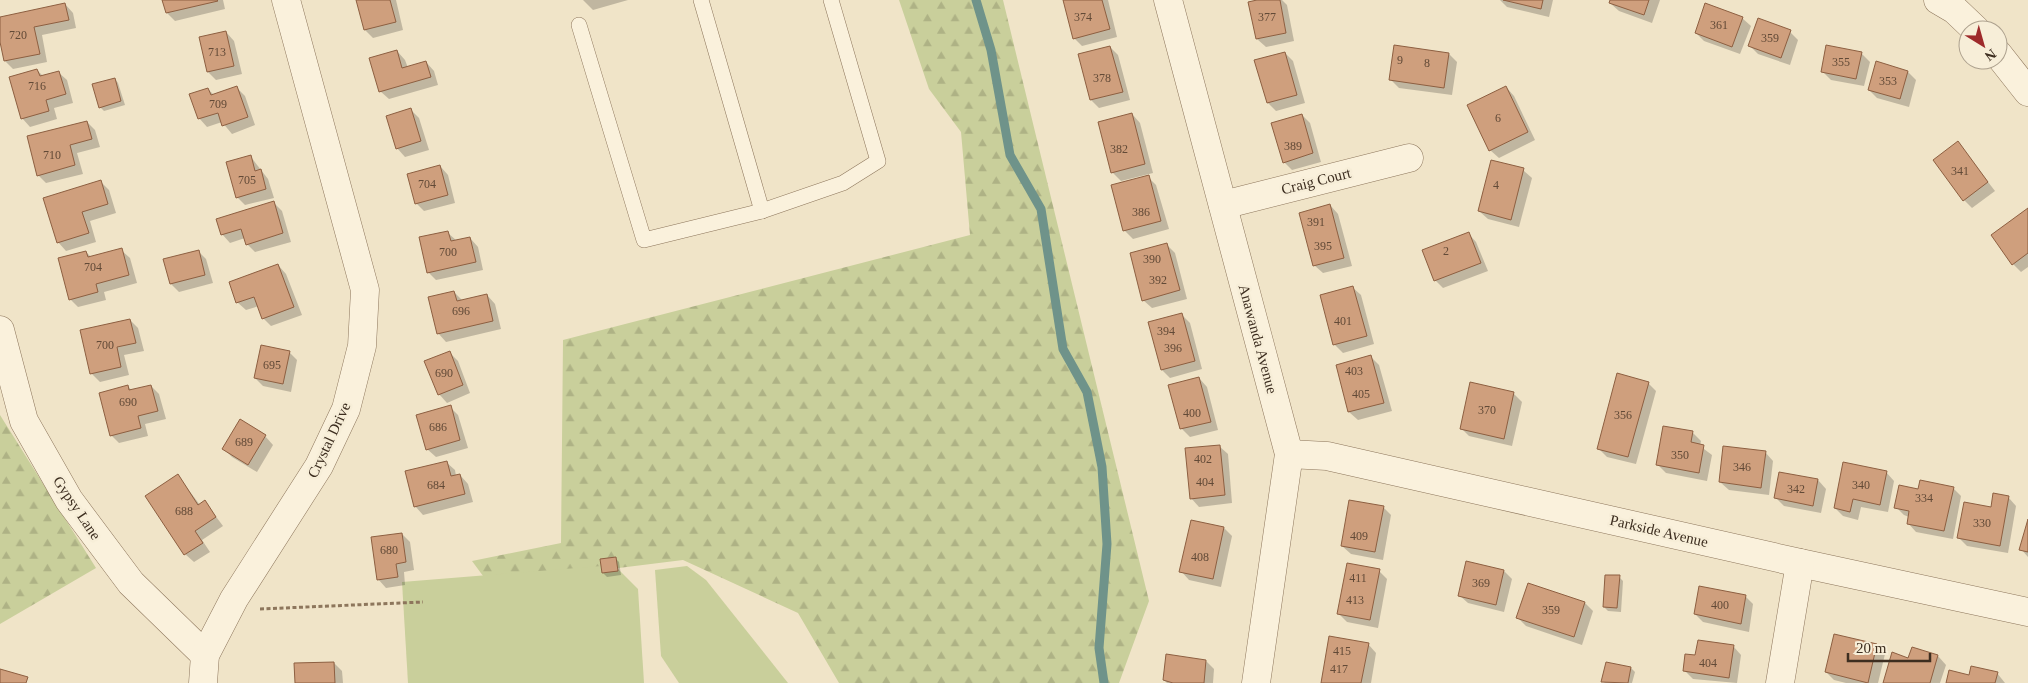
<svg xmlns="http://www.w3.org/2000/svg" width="2028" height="683" font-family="Georgia,serif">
  <defs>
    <pattern id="forest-firs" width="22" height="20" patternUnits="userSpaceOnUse" patternTransform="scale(1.25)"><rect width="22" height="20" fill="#c9cf9b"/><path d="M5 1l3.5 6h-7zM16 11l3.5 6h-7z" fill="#aeb285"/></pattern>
  </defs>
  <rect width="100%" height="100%" fill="#f0e4c8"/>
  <!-- forest -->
  <g fill="url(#forest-firs)">
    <polygon points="899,0 1003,0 1149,601 1119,683 839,683 798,613 683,560 489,584 472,561 561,543 563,340 970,235 961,132 929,89"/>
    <polygon points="0,415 96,568 0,624"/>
  </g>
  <!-- park -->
  <g fill="#c9cf9b">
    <polygon points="614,565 638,589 644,683 408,683 402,582"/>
    <polygon points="687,566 706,580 788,683 679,683 661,656 655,570"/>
  </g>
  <!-- shadow -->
  <g fill="#0003">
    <polygon points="164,0 223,0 225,9 175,21 167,13"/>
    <polygon points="357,0 396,0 403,30 373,38 365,30"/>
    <polygon points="583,0 628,0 593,10"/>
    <polygon points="1064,0 1108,0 1117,37 1082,46 1074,38"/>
    <polygon points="1263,0 1282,0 1287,5 1294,41 1266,47 1257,39 1249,3"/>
    <polygon points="1500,0 1553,0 1549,17 1507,7"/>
    <polygon points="1611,0 1660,0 1652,23 1619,11 1610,3"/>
    <polygon points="65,4 73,13 76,28 42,35 47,62 13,69 5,61 0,36 0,18"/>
    <polygon points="1742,18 1751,26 1740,54 1704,41 1696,33"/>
    <polygon points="226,32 234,41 242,74 216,80 208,72 200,38"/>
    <polygon points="1790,32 1798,40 1790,65 1758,54 1750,46"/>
    <polygon points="1110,47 1118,55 1130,100 1099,108 1091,100"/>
    <polygon points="397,51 405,60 408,68 426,62 434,71 438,85 389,99 380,91"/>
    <polygon points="1285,53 1293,61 1305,103 1276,111 1268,103 1256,61"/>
    <polygon points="1861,53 1870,62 1864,86 1831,80 1822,71"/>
    <polygon points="1449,54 1457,62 1452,95 1399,88 1391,80"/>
    <polygon points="37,70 43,76 58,72 67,80 73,103 54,108 57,119 30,127 22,118"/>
    <polygon points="1908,72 1916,80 1909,107 1877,98 1869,90"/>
    <polygon points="115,79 118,83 125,105 104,111 100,107"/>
    <polygon points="1506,87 1514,96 1535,140 1499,158 1490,150"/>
    <polygon points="237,88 245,96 255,125 232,134 222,122 207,127 199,118 208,89 214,95"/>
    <polygon points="411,110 419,118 429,150 405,157 397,148"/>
    <polygon points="1132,114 1140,123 1153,173 1121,181 1113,173"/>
    <polygon points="1302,115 1310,123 1321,162 1292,170 1284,162"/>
    <polygon points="87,122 95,130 100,147 77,153 83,174 46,183 38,175"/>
    <polygon points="1958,143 1995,191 1972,208 1964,200"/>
    <polygon points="251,157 268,179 274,198 245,205 237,197"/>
    <polygon points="440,166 448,175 455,203 424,211 416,203"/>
    <polygon points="1523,170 1532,178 1519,227 1488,219 1479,211"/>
    <polygon points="1148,177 1156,185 1169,229 1133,239 1124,230"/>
    <polygon points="100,181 109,190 116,213 90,221 96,242 66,251 58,242"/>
    <polygon points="274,203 282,211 291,242 255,252 247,244 245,238 230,243 222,234"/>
    <polygon points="1330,205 1338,214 1352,266 1323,273 1314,265"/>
    <polygon points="2028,209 2028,267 2021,272 2013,264"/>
    <polygon points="448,233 457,241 470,238 478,247 483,270 436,280 428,272"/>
    <polygon points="1468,233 1476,242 1488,271 1443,288 1435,280"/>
    <polygon points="1167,245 1175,253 1187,299 1152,308 1143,300"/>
    <polygon points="121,250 130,258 137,283 104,292 106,300 78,307 70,299 86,252 92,258"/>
    <polygon points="198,251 206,259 213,283 179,292 171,284"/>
    <polygon points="278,265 286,274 302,315 271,326 263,318 259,306 246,310 237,302"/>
    <polygon points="1352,287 1361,295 1374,344 1343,353 1335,345 1321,295"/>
    <polygon points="454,292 463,301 487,295 495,304 501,329 446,342 438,333"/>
    <polygon points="1182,315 1190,323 1202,369 1170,378 1162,370"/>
    <polygon points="130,320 138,328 144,351 124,355 129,375 100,382 92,374"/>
    <polygon points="289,352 297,360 291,392 263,386 255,378"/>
    <polygon points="449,352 458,361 470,393 447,403 439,394"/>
    <polygon points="1371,357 1379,365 1392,411 1358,420 1349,412"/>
    <polygon points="1199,378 1207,387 1218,430 1190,437 1182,429 1170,386"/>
    <polygon points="1648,383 1656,391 1636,464 1607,457 1598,448"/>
    <polygon points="128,386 132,391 151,386 159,394 166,419 145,424 148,436 119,443 111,435"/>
    <polygon points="1513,393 1522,402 1512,446 1469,436 1461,428"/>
    <polygon points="450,407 458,415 468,448 436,457 427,449"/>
    <polygon points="1693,433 1701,441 1700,446 1712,455 1707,481 1666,473 1658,465"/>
    <polygon points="265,436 273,445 257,472 232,457 224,449"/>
    <polygon points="1219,446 1228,454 1232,503 1199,507 1191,498"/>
    <polygon points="1765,452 1773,461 1769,495 1729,490 1720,482"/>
    <polygon points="446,462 455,470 456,476 460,475 468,484 473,502 423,515 415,506"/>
    <polygon points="1886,472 1894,481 1888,512 1861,507 1858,520 1843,516 1835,508"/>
    <polygon points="178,476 200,505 205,502 223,526 202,540 210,552 194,562 185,554"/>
    <polygon points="1818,480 1826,489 1821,513 1784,506 1776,498"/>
    <polygon points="1953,488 1961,496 1953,539 1916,532 1908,523 1909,517 1904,515 1896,507 1919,490"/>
    <polygon points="2008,497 2016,506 2008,553 1967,546 1959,538 1992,508"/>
    <polygon points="1383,507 1391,515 1383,560 1351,554 1342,546"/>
    <polygon points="2028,523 2028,557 2021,549"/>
    <polygon points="1224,528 1232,536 1221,587 1189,580 1181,571"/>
    <polygon points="402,534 410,542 414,570 404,572 405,585 386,588 378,579"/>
    <polygon points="615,558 619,562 621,575 607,577 603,573"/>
    <polygon points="1379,571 1387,579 1378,628 1347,622 1339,614"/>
    <polygon points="1504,571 1512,579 1504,612 1468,603 1459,595"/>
    <polygon points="1619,577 1623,581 1621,612 1608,611 1604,607"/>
    <polygon points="1745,596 1753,604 1749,632 1703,622 1695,614"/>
    <polygon points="1585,603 1593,611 1582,645 1526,626 1518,618"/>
    <polygon points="1368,644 1376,653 1371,683 1322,683"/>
    <polygon points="1877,645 1885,654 1878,683 1846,683 1834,680 1826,672"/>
    <polygon points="1733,646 1741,655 1737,683 1693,679 1684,670"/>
    <polygon points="1938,656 1946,665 1940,683 1884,683 1909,659"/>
    <polygon points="1206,661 1214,669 1213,683 1167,683 1164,680"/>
    <polygon points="334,663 342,671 343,683 296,683"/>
    <polygon points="1607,663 1631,668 1635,672 1632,683 1605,683 1603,681"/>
    <polygon points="1997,673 2005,683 1947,683 1969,676"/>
  </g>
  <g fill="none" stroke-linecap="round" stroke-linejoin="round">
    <!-- stream -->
    <polyline stroke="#6f938a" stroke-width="9" points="976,0 991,50 1010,155 1041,209 1063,349 1087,392 1102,467 1107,544 1099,648 1104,683"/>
  </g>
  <!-- building -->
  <g fill="#cf9f7d" stroke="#8d5f41">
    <polygon points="162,0 217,0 218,1 166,13"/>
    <polygon points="356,0 390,0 396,22 364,30"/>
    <polygon points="1063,0 1102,0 1110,29 1073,39"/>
    <polygon points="1257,0 1280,0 1286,33 1256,39 1248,2"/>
    <polygon points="1503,0 1543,0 1541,9"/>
    <polygon points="1610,0 1649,0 1644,15 1609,3"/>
    <polygon points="65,3 69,20 34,27 40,54 4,61 0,42 0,17"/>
    <polygon points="1705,3 1743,17 1732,47 1695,33"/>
    <polygon points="1758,18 1791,30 1781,58 1748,46"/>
    <polygon points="226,31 234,66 207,72 199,37"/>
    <polygon points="1394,45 1449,53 1444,88 1389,80"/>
    <polygon points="1826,45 1862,52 1856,79 1821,72"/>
    <polygon points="1110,46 1123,92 1090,100 1078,54"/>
    <polygon points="397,50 402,68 426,61 431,77 379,92 369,58"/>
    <polygon points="1285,52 1297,95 1267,103 1254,60"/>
    <polygon points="1876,61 1908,71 1900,99 1868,90"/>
    <polygon points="37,69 40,76 59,71 66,94 46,100 49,111 21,119 9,77"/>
    <polygon points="115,78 121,101 99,108 92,84"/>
    <polygon points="237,86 248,117 222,126 218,113 198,119 189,94 208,88 211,95"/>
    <polygon points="1506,86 1528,132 1489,151 1467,105"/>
    <polygon points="411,108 421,141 396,149 386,116"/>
    <polygon points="1132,113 1145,164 1111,173 1098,122"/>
    <polygon points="1302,114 1313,153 1283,163 1271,123"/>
    <polygon points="87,121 92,139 70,145 75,165 37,176 27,136"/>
    <polygon points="1958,141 1988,182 1963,201 1933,160"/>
    <polygon points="251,155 255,171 261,169 266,189 236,198 226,162"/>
    <polygon points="1491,160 1524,168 1511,220 1478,211"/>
    <polygon points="440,165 448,195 415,204 407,174"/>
    <polygon points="1149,175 1161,221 1123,231 1111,185"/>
    <polygon points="101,180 108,204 82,212 89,233 57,243 43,198"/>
    <polygon points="274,201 283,233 246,245 241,229 221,235 216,219"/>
    <polygon points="1330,204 1344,258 1313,266 1299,213"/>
    <polygon points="2028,208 2028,253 2012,265 1991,235"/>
    <polygon points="448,231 451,241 470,237 476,262 427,273 419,237"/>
    <polygon points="1469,232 1481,263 1434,281 1422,250"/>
    <polygon points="1167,243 1180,290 1142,301 1130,253"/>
    <polygon points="122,248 129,275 96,284 98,292 69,300 58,258 86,251 88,257"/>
    <polygon points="199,250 205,275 170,284 163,259"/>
    <polygon points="278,264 294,307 262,319 254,297 236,303 229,282"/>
    <polygon points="1353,286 1367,336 1333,345 1320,295"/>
    <polygon points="454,291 457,301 487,294 493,321 437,334 428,297"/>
    <polygon points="1182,313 1195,361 1161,370 1148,322"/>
    <polygon points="130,319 136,343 117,347 121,367 90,374 80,330"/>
    <polygon points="261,345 290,351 283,384 254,378"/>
    <polygon points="450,351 463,385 438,395 424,361"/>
    <polygon points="1371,355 1384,403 1348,412 1336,365"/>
    <polygon points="1617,373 1649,382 1628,457 1597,449"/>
    <polygon points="1199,377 1211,422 1180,429 1168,385"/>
    <polygon points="1470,382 1514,392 1504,439 1460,429"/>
    <polygon points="128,385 129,390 151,385 158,411 138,416 141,428 110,436 99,393"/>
    <polygon points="451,405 460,440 426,450 416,415"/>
    <polygon points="240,419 266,435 248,465 222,449"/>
    <polygon points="1663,426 1693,431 1691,442 1704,445 1699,473 1656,465"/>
    <polygon points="1220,445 1225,495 1190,499 1185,448"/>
    <polygon points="1723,446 1766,451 1761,488 1719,482"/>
    <polygon points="447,461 451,476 460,474 465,494 414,507 405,471"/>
    <polygon points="1843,462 1887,471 1880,505 1853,499 1850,512 1834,508"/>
    <polygon points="1779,472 1818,479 1813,506 1774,498"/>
    <polygon points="178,474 198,505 205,500 216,517 195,531 203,543 184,555 145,496"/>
    <polygon points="1920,480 1954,487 1944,531 1907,524 1909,511 1894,508 1899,485 1918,489"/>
    <polygon points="1993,493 2009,496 2000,546 1957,538 1964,502 1991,507"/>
    <polygon points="1349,500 1384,506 1375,552 1341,546"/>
    <polygon points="2028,519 2028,552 2019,550"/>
    <polygon points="1191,520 1224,527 1213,579 1179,572"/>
    <polygon points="402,533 406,562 396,564 398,577 377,580 371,537"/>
    <polygon points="616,557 618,571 602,573 600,559"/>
    <polygon points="1466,561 1504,570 1496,605 1458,596"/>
    <polygon points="1347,563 1380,569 1370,620 1337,614"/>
    <polygon points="1605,575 1620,575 1617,608 1603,607"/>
    <polygon points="1528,583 1585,602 1574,637 1516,618"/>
    <polygon points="1699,586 1746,595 1741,624 1694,614"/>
    <polygon points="1834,634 1877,644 1868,683 1825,672"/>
    <polygon points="1329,636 1369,643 1361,683 1321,683"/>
    <polygon points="1698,640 1734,645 1729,678 1683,671 1685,654 1695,655"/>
    <polygon points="1912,647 1938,655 1930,683 1883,683 1892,652 1908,658"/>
    <polygon points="1166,654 1206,660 1204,683 1173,683 1163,680"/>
    <polygon points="334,662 335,683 295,683 294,663"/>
    <polygon points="1606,662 1631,667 1628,683 1601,682"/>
    <polygon points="1971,666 1998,672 1995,683 1946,683 1949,670 1969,675"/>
    <polygon points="0,669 28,677 26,683 0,683"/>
  </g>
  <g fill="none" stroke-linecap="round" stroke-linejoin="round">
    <defs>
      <g id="service">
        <polyline points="701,0 762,211 843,183 878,161 831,0"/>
        <polyline points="579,25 644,240 762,211"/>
      </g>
      <g id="minor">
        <polyline points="1168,0 1289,454 1256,683"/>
        <polyline points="1938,0 1955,10 1976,30"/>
        <polyline points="1998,54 2028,92"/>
        <polyline points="1223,205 1409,158"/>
        <polyline points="0,330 24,421 69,500 131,583 205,655"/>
        <polyline points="1289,454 1327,456 1800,563 2028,612"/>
        <polyline points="203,683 205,655 234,599 319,466 346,409 362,346 365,290 286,0"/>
        <polyline points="1780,683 1800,563"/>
      </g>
    </defs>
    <!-- service casing -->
    <use href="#service" stroke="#8d765c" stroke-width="16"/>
    <!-- minor casing -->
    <use href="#minor" stroke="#8d765c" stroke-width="29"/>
    <!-- path -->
    <polyline stroke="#8d765c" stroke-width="3" stroke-dasharray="4 2.5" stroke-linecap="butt" points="260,609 423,602"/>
    <!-- service -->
    <use href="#service" stroke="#faf1dc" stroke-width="15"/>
    <!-- minor -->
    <use href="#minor" stroke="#faf1dc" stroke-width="28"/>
  </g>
  <g text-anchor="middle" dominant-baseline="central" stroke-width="5" stroke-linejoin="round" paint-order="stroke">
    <!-- number labels -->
    <g font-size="12" fill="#624a37">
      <text x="1083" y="17">374</text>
      <text x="1267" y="17">377</text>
      <text x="1719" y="25">361</text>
      <text x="18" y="35">720</text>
      <text x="1770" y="38">359</text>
      <text x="217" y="52">713</text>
      <text x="1400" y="60">9</text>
      <text x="1841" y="62">355</text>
      <text x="1427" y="63">8</text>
      <text x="1102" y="78">378</text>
      <text x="1888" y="81">353</text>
      <text x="37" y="86">716</text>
      <text x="218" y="104">709</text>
      <text x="1498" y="118">6</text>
      <text x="1293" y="146">389</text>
      <text x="1119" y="149">382</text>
      <text x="52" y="155">710</text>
      <text x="1960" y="171">341</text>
      <text x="247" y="180">705</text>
      <text x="427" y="184">704</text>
      <text x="1496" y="185">4</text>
      <text x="1141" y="212">386</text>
      <text x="1316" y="222">391</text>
      <text x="1323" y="246">395</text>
      <text x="1446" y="251">2</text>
      <text x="448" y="252">700</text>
      <text x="1152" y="259">390</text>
      <text x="93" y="267">704</text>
      <text x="1158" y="280">392</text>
      <text x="461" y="311">696</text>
      <text x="1343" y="321">401</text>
      <text x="1166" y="331">394</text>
      <text x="105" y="345">700</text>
      <text x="1173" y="348">396</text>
      <text x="272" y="365">695</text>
      <text x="1354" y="371">403</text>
      <text x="444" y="373">690</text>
      <text x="1361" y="394">405</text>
      <text x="128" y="402">690</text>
      <text x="1487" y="410">370</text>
      <text x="1192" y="413">400</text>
      <text x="1623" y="415">356</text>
      <text x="438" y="427">686</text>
      <text x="244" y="442">689</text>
      <text x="1680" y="455">350</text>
      <text x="1203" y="459">402</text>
      <text x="1742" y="467">346</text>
      <text x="1205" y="482">404</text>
      <text x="436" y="485">684</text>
      <text x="1861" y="485">340</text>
      <text x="1796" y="489">342</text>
      <text x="1924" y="498">334</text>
      <text x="184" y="511">688</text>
      <text x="1982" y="523">330</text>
      <text x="1359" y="536">409</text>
      <text x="389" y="550">680</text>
      <text x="1200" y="557">408</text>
      <text x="1358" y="578">411</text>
      <text x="1481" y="583">369</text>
      <text x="1355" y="600">413</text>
      <text x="1720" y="605">400</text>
      <text x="1551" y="610">359</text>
      <text x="1342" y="651">415</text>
      <text x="1708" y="663">404</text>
      <text x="1339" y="669">417</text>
    </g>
    <!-- street labels -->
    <g font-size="15" fill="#3d2e20" stroke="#f7eed8">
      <text transform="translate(1316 181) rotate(-14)">Craig Court</text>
      <text transform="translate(1258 339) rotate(75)">Anawanda Avenue</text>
      <text transform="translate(329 440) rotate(-65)">Crystal Drive</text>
      <text transform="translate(77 508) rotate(56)">Gypsy Lane</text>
      <text transform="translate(1659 531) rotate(13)">Parkside Avenue</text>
    </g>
  </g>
  <!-- north arrow -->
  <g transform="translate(1983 45) rotate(143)"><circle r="24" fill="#f7eed8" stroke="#ada18e"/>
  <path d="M0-4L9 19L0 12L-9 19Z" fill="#9e2a2b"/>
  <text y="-8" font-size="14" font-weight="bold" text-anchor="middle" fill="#3d2e20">N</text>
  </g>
  <!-- scale -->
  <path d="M1848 653v8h82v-8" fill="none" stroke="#3d2e20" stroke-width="2.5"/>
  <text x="1856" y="653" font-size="15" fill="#3d2e20" stroke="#f7eed8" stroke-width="4" paint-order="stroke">20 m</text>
</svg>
